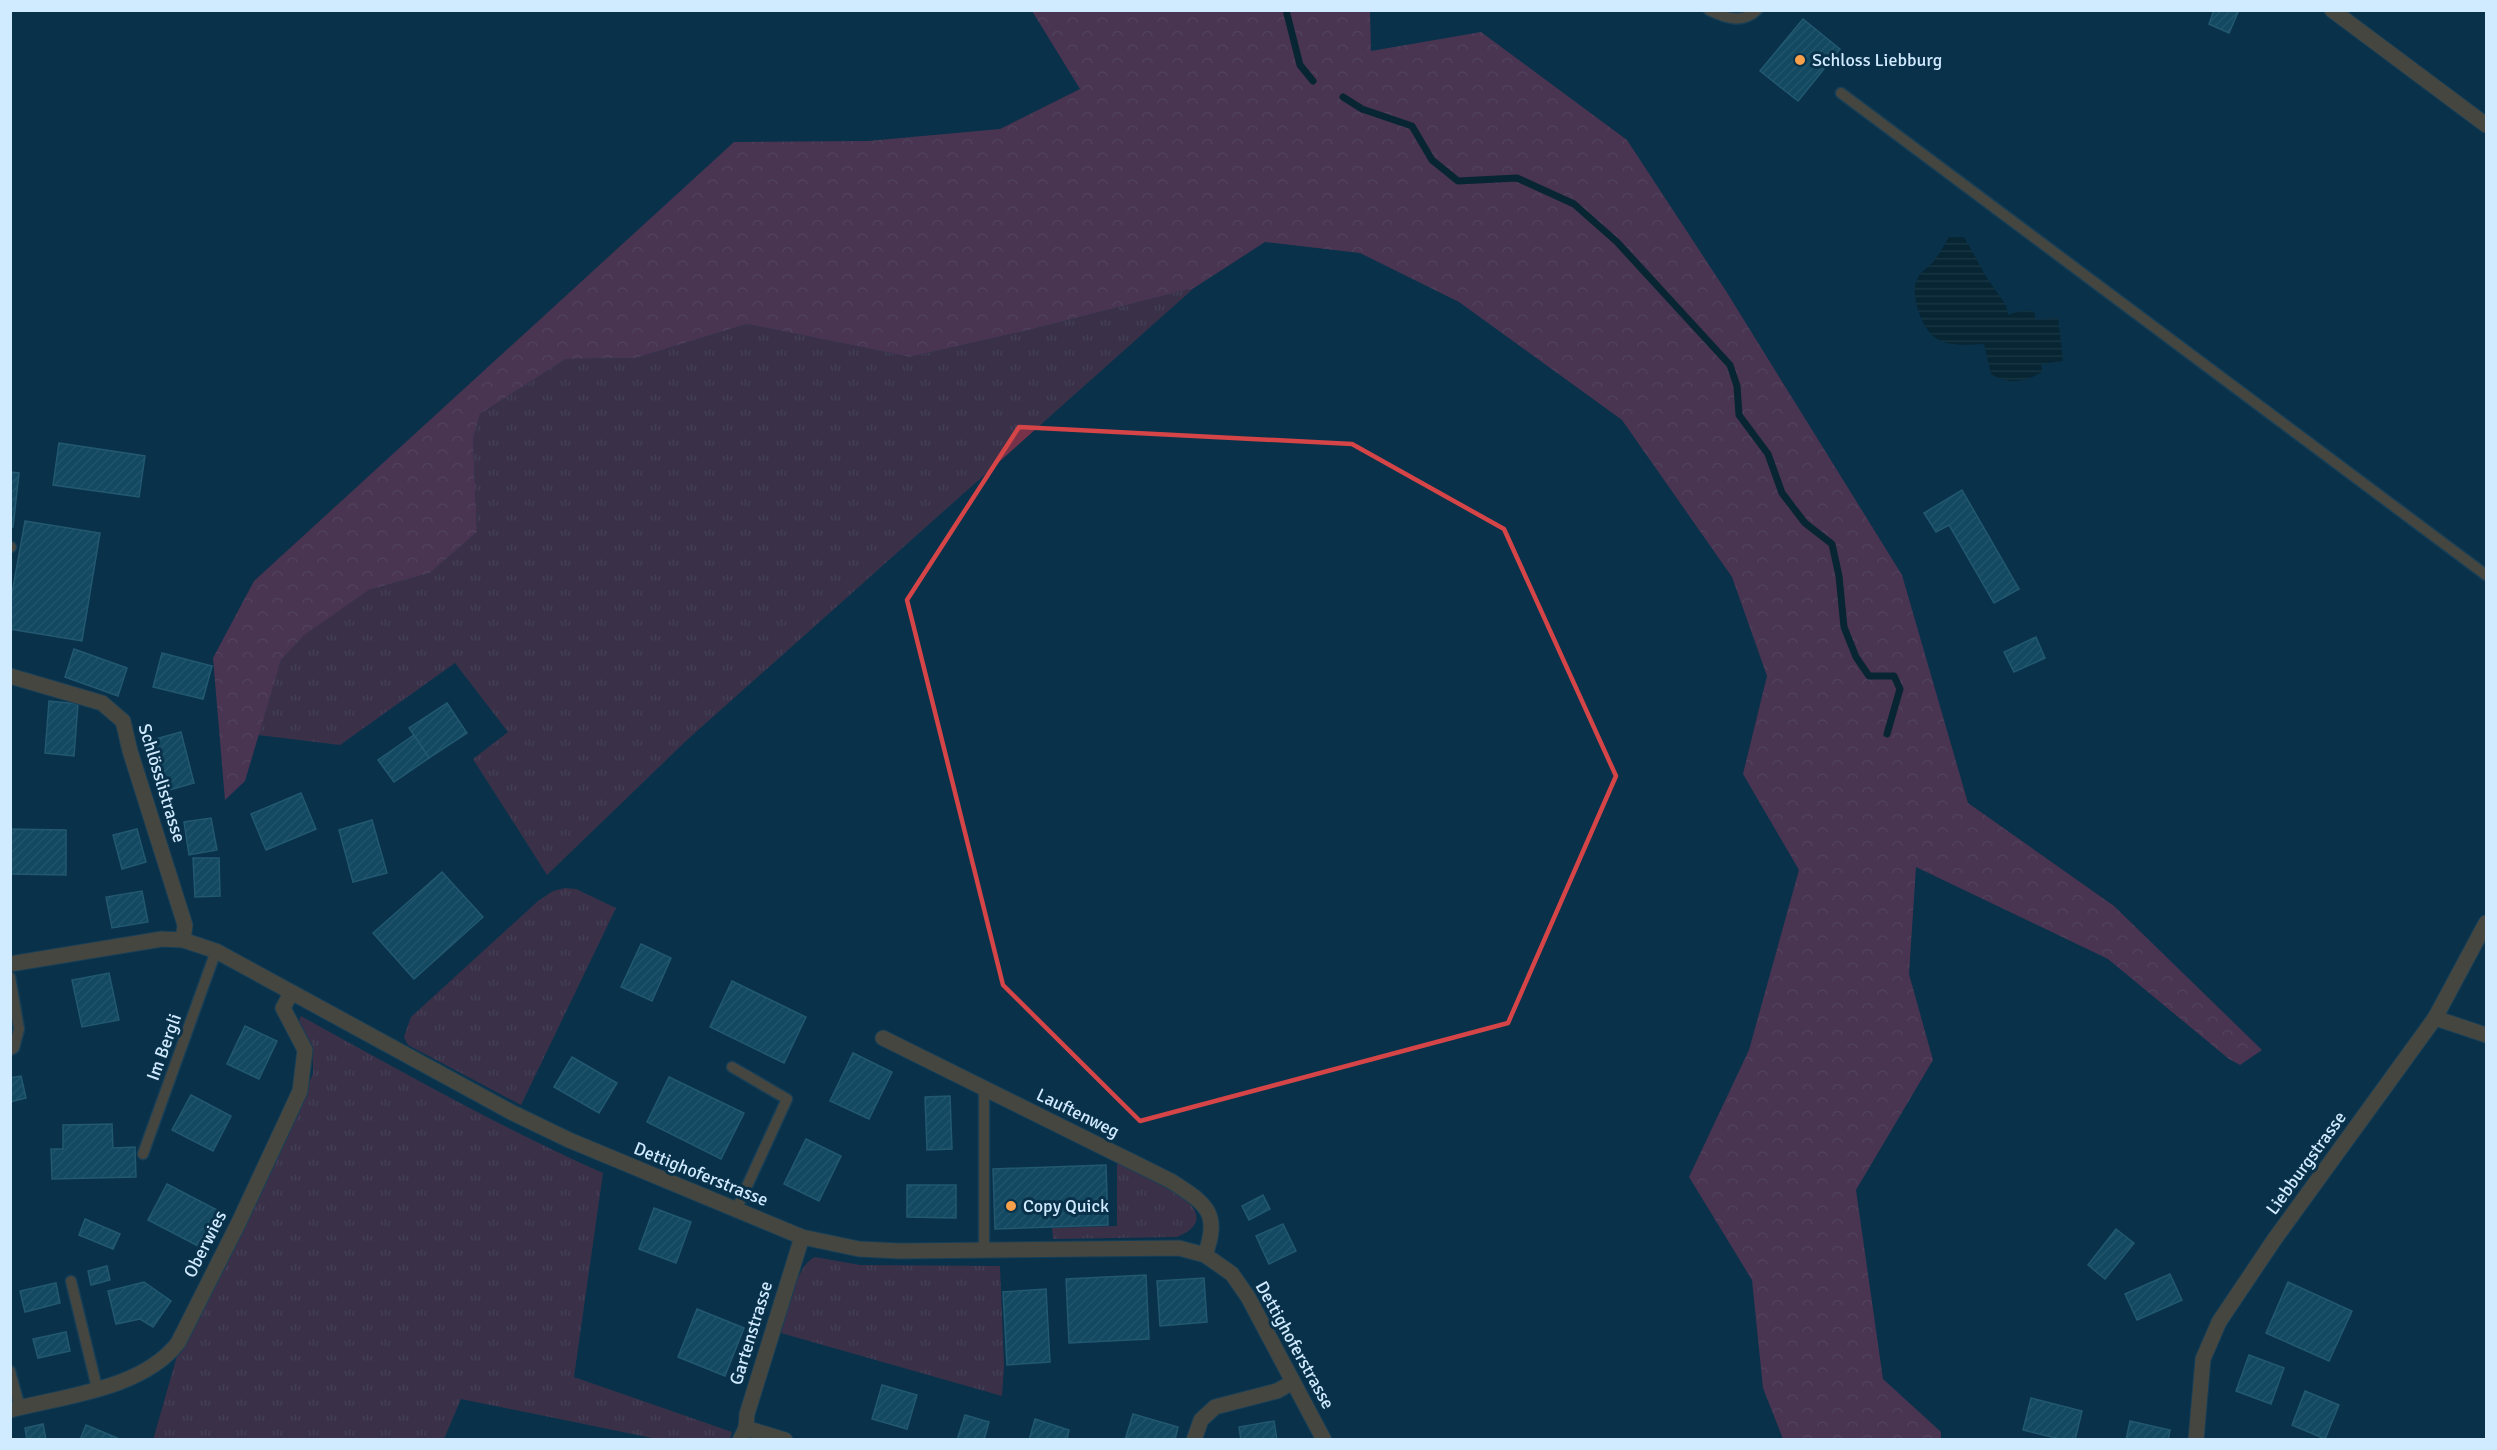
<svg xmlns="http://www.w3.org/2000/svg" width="2497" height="1450" font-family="Signika,sans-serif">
  <defs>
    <pattern id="grass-tufts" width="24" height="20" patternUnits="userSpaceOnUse" patternTransform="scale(1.5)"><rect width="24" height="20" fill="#763248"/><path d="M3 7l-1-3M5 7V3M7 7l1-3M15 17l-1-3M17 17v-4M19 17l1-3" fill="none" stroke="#885063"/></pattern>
    <pattern id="forest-crowns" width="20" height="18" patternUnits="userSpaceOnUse" patternTransform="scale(1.5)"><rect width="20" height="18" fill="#983959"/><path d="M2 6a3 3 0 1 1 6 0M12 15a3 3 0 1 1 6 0" fill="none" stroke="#a55672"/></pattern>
    <pattern id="water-rules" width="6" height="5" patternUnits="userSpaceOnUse" patternTransform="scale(1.5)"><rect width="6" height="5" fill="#051815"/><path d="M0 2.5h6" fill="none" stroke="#283a38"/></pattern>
    <pattern id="building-hatch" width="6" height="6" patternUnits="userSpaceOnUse" patternTransform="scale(1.5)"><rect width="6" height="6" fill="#1f687e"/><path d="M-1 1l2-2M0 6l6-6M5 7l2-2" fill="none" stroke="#3e7e91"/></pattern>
  </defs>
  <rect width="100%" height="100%" fill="#09314a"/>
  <!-- grass -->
  <g fill="url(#grass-tufts)">
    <polygon points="1194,288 687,740 547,875 473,759 508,732 455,663 340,745 258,735 281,660 304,634 369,590 430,573 477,532 473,439 480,414 566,359 636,358 747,324 910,357 1025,331"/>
    <polygon points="565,888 576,889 616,908 521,1105 408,1045 404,1037 411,1017 538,901 553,891"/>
    <path d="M 301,1016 C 400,1071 500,1127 603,1173 L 574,1377 L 732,1432 L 730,1439 L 657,1439 L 461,1399 L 444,1439 L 153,1440 L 177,1356 L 191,1331 L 313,1074 C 314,1054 309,1039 299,1021 Z"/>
    <path d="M 1117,1159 C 1137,1170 1239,1212 1177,1237 L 1053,1239 L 1052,1228 L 1117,1226 Z"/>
    <path d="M 815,1257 L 860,1265 L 1000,1266 L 1004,1366 L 1002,1396 L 781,1333 C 788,1312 795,1266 815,1257 Z"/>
  </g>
  <!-- forest -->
  <polygon fill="url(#forest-crowns)" points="1032,11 1370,11 1371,51 1481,32 1627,140 1726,291 1902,575 1968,803 2114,906 2262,1050 2240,1065 2229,1059 2108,959 1916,867 1909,974 1933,1060 1856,1190 1883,1379 1941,1432 1941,1439 1783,1439 1763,1388 1752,1280 1689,1177 1749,1050 1799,870 1743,774 1767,676 1732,577 1622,420 1459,302 1360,253 1265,242 1194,288 1025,331 910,357 747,324 636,358 566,359 480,414 473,439 477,532 430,573 369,590 304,635 281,660 245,781 225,800 213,658 254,581 734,142 868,141 1000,129 1080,89"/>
  <!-- water -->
  <path fill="url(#water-rules)" d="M 1949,237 L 1964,237 L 1987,278 L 2006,305 L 2008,315 C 2017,311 2024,310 2034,311 L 2036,320 L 2058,318 L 2063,361 L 2041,364 L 2042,372 C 2025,382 2009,385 1991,374 L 1984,344 C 1950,346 1930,347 1918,310 C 1916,302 1913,290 1916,282 C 1919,272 1928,268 1934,261 C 1940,254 1944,245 1949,237 Z"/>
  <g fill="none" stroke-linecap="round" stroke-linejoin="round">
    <!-- stream -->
    <g stroke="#051815" stroke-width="7">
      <polyline points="1286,10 1300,65 1313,81"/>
      <polyline points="1343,97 1362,109 1412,126 1432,160 1458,181 1517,178 1574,204 1617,242 1730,365 1737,386 1739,415 1768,454 1782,493 1805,523 1832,544 1839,576 1844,627 1856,657 1869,676 1894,676 1900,689 1887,734"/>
    </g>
  </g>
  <!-- building -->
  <g fill="url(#building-hatch)" stroke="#40879e" stroke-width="1.5">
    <polygon points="2214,10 2239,10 2229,33 2209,24"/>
    <polygon points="1803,19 1840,49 1798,101 1760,71"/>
    <polygon points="59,443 145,456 139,497 53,485"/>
    <polygon points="10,472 19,473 13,527 10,527"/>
    <polygon points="1962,490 2019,589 1994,603 1949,525 1936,532 1924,513"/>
    <polygon points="25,521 100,533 82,641 10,629 10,604"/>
    <polygon points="2036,637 2045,658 2014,672 2004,652"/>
    <polygon points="74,649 127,668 118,696 65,677"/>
    <polygon points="162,653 212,666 203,699 153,687"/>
    <polygon points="49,701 78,704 74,756 45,753"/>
    <polygon points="447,703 467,733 429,758 409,728"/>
    <polygon points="181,732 194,783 162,792 148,741"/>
    <polygon points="414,735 429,758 394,782 378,760"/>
    <polygon points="301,793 316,829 266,850 251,814"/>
    <polygon points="211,818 217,850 189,855 184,822"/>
    <polygon points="372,820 387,873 353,882 339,830"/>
    <polygon points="10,829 66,830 66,875 10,874"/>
    <polygon points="137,829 146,862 122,869 113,835"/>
    <polygon points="193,858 219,858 220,896 195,897"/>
    <polygon points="442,872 483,917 414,979 373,933"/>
    <polygon points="142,891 148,922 112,928 106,897"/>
    <polygon points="641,944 671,958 652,1001 621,987"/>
    <polygon points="109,973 119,1020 82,1027 72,980"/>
    <polygon points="732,981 806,1017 784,1063 710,1027"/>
    <polygon points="245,1026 277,1041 259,1079 227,1064"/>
    <polygon points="853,1053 892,1072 869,1119 830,1101"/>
    <polygon points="572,1057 617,1083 599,1113 554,1087"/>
    <polygon points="21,1076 26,1098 10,1102 10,1078"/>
    <polygon points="669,1077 744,1113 721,1159 647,1122"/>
    <polygon points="191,1095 231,1116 213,1151 172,1130"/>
    <polygon points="950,1096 952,1149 927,1150 925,1097"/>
    <polygon points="112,1124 113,1148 135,1147 136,1177 52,1179 51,1149 63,1149 63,1125"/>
    <polygon points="806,1139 841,1156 819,1201 784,1184"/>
    <polygon points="1106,1165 1108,1225 995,1229 993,1169"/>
    <polygon points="167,1184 219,1211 200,1247 148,1220"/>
    <polygon points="907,1185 956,1185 956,1218 907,1217"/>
    <polygon points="1263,1195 1270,1209 1249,1220 1242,1206"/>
    <polygon points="654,1208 691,1222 676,1263 639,1249"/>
    <polygon points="85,1219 120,1234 113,1249 79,1235"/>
    <polygon points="1283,1224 1296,1251 1269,1264 1256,1236"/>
    <polygon points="2116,1229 2134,1243 2105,1279 2088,1265"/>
    <polygon points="107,1266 110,1280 91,1285 88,1271"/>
    <polygon points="2170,1274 2182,1300 2137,1320 2125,1294"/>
    <polygon points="1146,1275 1149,1339 1069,1343 1066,1279"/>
    <polygon points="1204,1278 1207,1322 1160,1326 1157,1281"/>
    <polygon points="144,1282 171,1301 153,1327 140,1319 116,1324 108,1291"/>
    <polygon points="2288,1282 2352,1311 2329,1361 2266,1333"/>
    <polygon points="56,1283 60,1303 25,1312 20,1291"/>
    <polygon points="1046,1289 1050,1362 1007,1365 1003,1292"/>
    <polygon points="697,1309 744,1328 725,1376 678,1357"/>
    <polygon points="66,1332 70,1351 38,1358 33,1339"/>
    <polygon points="2249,1355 2284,1368 2271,1404 2236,1391"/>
    <polygon points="882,1385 917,1395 907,1429 872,1419"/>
    <polygon points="2305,1391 2339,1405 2325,1439 2292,1425"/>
    <polygon points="2031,1398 2082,1411 2075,1440 2064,1440 2023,1430"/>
    <polygon points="1133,1414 1178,1427 1175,1440 1125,1440"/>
    <polygon points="965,1415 989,1422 984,1440 957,1440"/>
    <polygon points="1035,1419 1069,1430 1067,1440 1029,1440"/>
    <polygon points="1274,1421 1277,1440 1241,1440 1239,1427"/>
    <polygon points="2130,1421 2170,1430 2168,1440 2126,1440"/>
    <polygon points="43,1424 46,1440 27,1440 25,1428"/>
    <polygon points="86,1425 122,1440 80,1440"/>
  </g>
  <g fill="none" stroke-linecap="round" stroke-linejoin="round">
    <defs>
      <g id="service">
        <path d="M 1709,10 C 1725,18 1743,24 1757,10"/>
        <polyline points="1841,93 2486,575"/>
        <polyline points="10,547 11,547"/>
        <polyline points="10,977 19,1029 14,1048 10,1050"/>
        <polyline points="732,1067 787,1099 736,1210"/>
        <polyline points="143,1154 216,951"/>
        <polyline points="984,1250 984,1089"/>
        <polyline points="71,1281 97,1388"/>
        <polyline points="10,1371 20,1408"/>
      </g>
      <g id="minor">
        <polyline points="2332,10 2486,125"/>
        <polyline points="10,676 102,703 123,721 130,751 185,925 183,940"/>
        <polyline points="2435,1018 2486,1035"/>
        <path d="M 883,1038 L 1171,1181 C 1205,1203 1221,1212 1205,1255"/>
        <path d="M 10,1410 C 65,1396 142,1389 178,1343 L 239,1222 L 300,1091 L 305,1050 L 283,1008 L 291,993"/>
        <polyline points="746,1428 785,1440"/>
        <polyline points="740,1440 746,1428 747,1414 802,1237"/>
        <polyline points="1194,1440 1201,1420 1215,1407 1277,1391 1293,1382"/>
        <polyline points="2196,1440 2203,1359 2219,1322 2274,1240 2435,1018 2486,923"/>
      </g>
      <polyline id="tertiary" points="10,964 162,939 183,940 216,951 511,1112 569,1140 802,1237 859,1249 900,1251 1179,1248 1205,1255 1232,1274 1248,1297 1324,1440"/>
    </defs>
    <!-- service casing -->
    <use href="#service" stroke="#294f67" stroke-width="13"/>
    <!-- minor casing -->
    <use href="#minor" stroke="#294f67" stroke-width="17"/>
    <!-- tertiary casing -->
    <use href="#tertiary" stroke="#294f67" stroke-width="17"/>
    <!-- service -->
    <use href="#service" stroke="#906134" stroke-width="10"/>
    <!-- minor -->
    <use href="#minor" stroke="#906134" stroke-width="15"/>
    <!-- tertiary -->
    <use href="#tertiary" stroke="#906134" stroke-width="15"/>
  </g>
  <!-- marked area -->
  <path d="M0 0H2497V1450H0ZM 1019,427 L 1352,444 L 1504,529 L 1616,776 L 1508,1023 L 1140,1121 L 1003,985 L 907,600 Z" fill="#09314a" fill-opacity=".55" fill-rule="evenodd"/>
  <path fill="none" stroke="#d54548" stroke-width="4.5" stroke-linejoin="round" d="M 1019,427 L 1352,444 L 1504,529 L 1616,776 L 1508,1023 L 1140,1121 L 1003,985 L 907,600 Z"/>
  <!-- markers -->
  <g fill="#f8a14a" stroke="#09314a" stroke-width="2">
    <circle cx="1800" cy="60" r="6"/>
    <circle cx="1011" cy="1206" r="6"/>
  </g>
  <g text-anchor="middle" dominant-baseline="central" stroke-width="6" stroke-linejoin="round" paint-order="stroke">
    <!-- poi labels -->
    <g font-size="18" fill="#d0eaff" stroke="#09314a" text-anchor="start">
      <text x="1812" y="60">Schloss Liebburg</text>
      <text x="1023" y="1206">Copy Quick</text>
    </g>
    <!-- street labels -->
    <g font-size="18" fill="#d0eaff" stroke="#09314a">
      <text transform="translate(162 783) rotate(73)">Schlösslistrasse</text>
      <text transform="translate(164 1047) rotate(-70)">Im Bergli</text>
      <text transform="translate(1078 1113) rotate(26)">Lauftenweg</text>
      <text transform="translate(2306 1163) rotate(-54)">Liebburgstrasse</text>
      <text transform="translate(701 1174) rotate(22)">Dettighoferstrasse</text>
      <text transform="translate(205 1244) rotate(-63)">Oberwies</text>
      <text transform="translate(751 1333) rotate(-73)">Gartenstrasse</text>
      <text transform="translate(1295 1345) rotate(61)">Dettighoferstrasse</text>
    </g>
  </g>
  <!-- border -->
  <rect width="2497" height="1450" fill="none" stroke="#d0eaff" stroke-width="24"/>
</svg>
